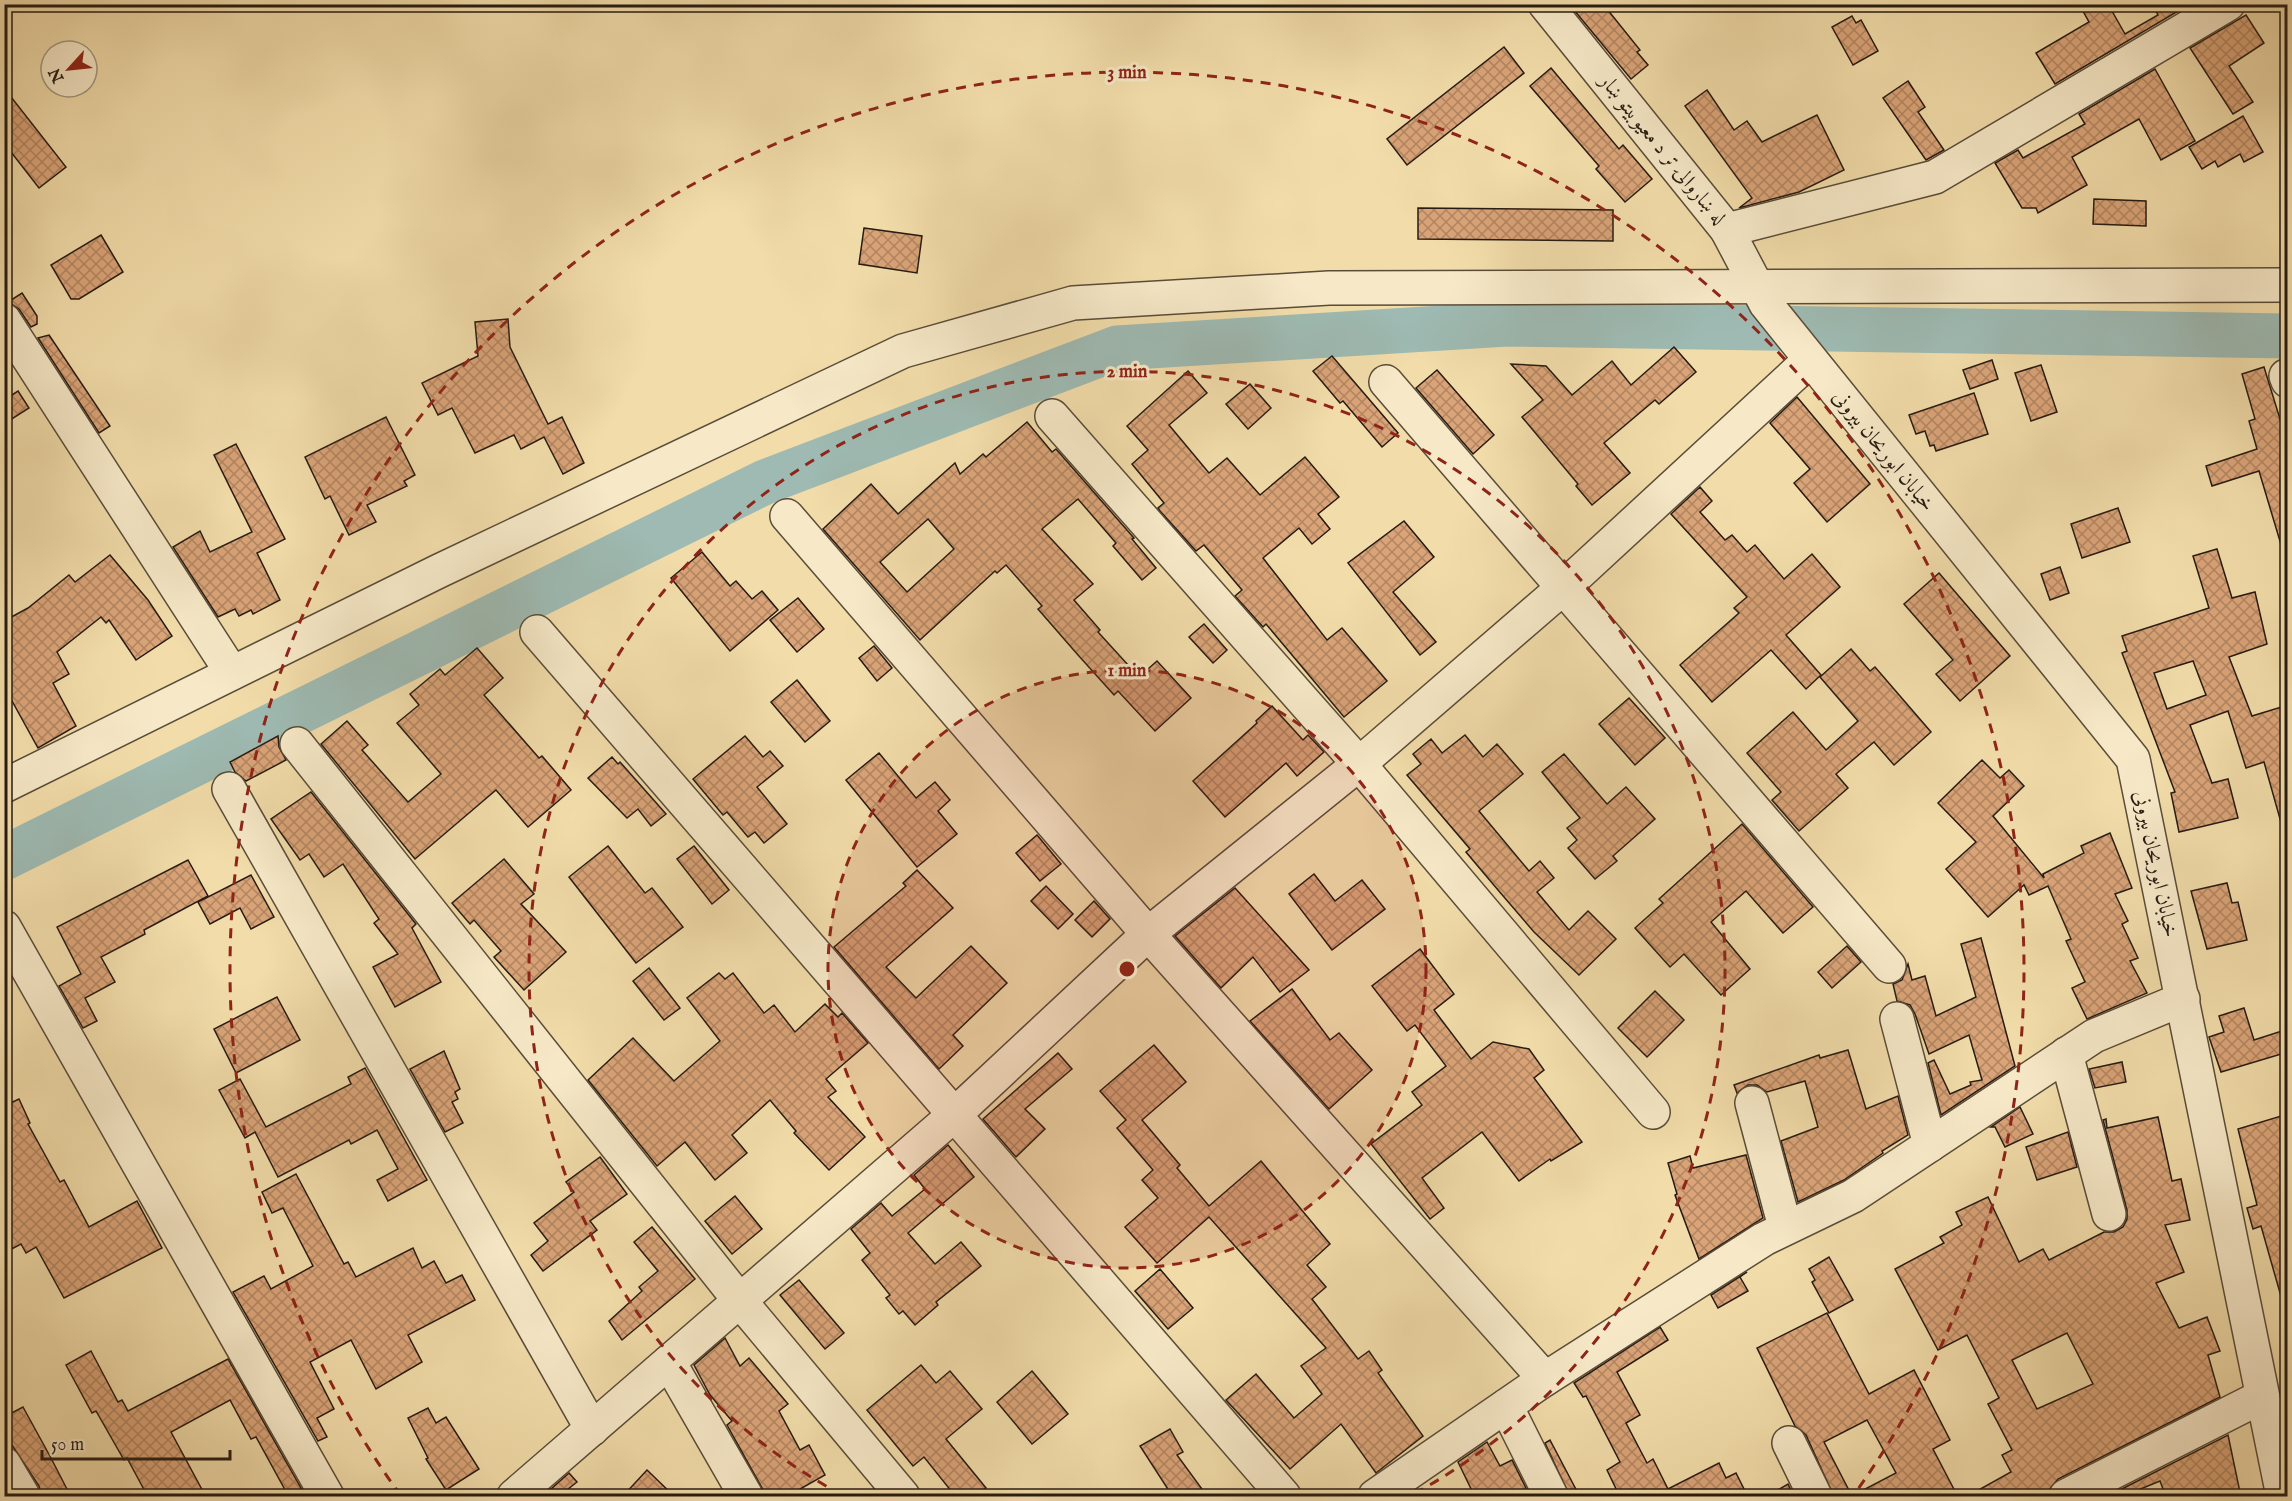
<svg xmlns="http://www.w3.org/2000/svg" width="2292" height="1501" font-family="'IM FELL English',Amiri,serif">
  <defs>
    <pattern id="building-cross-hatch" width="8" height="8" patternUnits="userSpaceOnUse" patternTransform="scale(1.5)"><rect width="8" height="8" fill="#daa478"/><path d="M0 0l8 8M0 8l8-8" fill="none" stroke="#b18561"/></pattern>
  </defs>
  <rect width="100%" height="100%" fill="#f2ddaa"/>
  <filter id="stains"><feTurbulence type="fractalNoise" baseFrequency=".00333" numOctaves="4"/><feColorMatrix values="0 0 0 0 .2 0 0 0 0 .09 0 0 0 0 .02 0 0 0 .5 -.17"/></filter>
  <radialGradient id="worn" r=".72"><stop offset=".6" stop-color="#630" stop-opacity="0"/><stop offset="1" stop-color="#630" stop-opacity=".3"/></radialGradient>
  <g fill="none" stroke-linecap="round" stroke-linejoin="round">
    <!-- river -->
    <polyline stroke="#9ebab2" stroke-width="45" points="4,858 765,482 1117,348 1507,324 2288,336"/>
  </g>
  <!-- building -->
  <g fill="url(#building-cross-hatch)" stroke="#261b13" stroke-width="1.5" fill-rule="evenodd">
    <polygon points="1569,4 1603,4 1640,50 1637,52 1648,65 1631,79"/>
    <polygon points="2079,4 2108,4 2125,34 2158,15 2152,4 2190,4 2055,84 2036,53 2089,22"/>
    <polygon points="2246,15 2264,43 2229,66 2253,102 2233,114 2190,48"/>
    <polygon points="1852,16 1856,23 1861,20 1878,51 1853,65 1832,27"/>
    <polygon points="1504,47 1524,73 1407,165 1387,139"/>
    <polygon points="1551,68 1619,149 1623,145 1652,179 1625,202 1596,169 1599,166 1530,86"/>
    <polygon points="2155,69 2195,141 2161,160 2139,119 2072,157 2087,185 2038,213 2036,208 2022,208 1995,163 2018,150 2023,158 2085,124 2079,114"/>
    <polygon points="1908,81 1925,107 1918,112 1944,150 1926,160 1883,98"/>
    <polygon points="4,88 66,167 39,188 4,143"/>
    <polygon points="1707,90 1734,130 1747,121 1762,142 1817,115 1844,170 1799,192 1739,208 1752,198 1685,106"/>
    <polygon points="2243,116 2263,152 2244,162 2240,154 2218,167 2215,161 2202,169 2189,147"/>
    <polygon points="2094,199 2146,201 2146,226 2093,224"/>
    <polygon points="1418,208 1613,210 1613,241 1418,239"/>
    <polygon points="864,228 922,236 917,273 859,264"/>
    <polygon points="101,235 123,272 79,299 71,299 51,265"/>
    <polygon points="22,293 37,316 37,324 31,327 19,309 8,302"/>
    <polygon points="508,319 510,347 548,424 562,417 584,463 563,474 544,437 521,449 514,435 475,453 452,408 438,415 422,383 478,356 475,322"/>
    <polygon points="49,335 110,426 99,433 38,338"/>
    <polygon points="1674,347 1696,372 1659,404 1655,400 1604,443 1630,473 1592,505 1576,486 1578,484 1522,417 1543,400 1511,364 1546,366 1572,395 1612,361 1631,385"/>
    <polygon points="1332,356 1398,433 1382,447 1343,401 1340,403 1313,371"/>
    <polygon points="1992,360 1998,379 1970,389 1963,370"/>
    <polygon points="2041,365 2057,412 2031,421 2015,373"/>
    <polygon points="2264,367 2288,445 2288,547 2282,548 2259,471 2212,486 2206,466 2257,449 2249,421 2255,419 2242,374"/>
    <polygon points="1437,370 1494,435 1473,454 1416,388"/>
    <polygon points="1188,371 1207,393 1169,425 1209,473 1227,458 1260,495 1305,457 1339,497 1318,514 1330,529 1312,544 1299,528 1263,558 1327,640 1342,628 1387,681 1344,717 1266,624 1263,627 1235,596 1242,590 1204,545 1196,551 1160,511 1158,508 1164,503 1132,464 1148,450 1127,426"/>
    <polygon points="1250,384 1271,408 1248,429 1226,404"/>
    <polygon points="18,391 29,408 4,424 4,400"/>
    <polygon points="1974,393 1988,434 1936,451 1934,445 1930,446 1925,431 1916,434 1909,415"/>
    <polygon points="1797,397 1870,484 1827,522 1794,483 1810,469 1770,423"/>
    <polygon points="386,417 415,475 404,481 407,486 367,505 376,522 349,535 330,496 325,499 305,457"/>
    <path d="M 1027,422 L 1052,452 L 1056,449 L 1134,538 L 1132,539 L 1156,568 L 1142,580 L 1113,546 L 1116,543 L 1078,499 L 1042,529 L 1093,584 L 1074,600 L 1100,630 L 1098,632 L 1139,677 L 1157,661 L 1191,698 L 1155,731 L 1118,691 L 1114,695 L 1078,655 L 1038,609 L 1042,606 L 1006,565 L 997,573 L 995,571 L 920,640 L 823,529 L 871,484 L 898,514 L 955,463 L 960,474 L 983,454 L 986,457 ZM 928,519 L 954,549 L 907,592 L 880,562 Z"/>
    <polygon points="236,444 285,539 257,553 280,600 253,614 251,610 239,616 235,609 218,617 173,547 200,531 210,552 252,532 214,455"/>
    <polygon points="1700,487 1712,501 1700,512 1725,540 1732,535 1747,552 1755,545 1784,579 1812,554 1840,587 1786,635 1821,675 1806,689 1771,650 1712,702 1680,665 1739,613 1734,608 1747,597 1671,514"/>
    <polygon points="2118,508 2130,542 2082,558 2071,524"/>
    <polygon points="1404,521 1434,557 1393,592 1436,642 1420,655 1348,563"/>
    <path d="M 2217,549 L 2232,598 L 2255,592 L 2267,644 L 2229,657 L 2252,716 L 2288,705 L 2288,825 L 2282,826 L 2264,762 L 2246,768 L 2228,711 L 2190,725 L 2212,783 L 2228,779 L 2238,818 L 2179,832 L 2171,793 L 2175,792 L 2122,653 L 2127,651 L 2122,636 L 2209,608 L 2193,556 ZM 2193,661 L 2206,695 L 2167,709 L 2154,673 Z"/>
    <polygon points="702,552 730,586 736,581 752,599 762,591 778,610 730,651 671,578"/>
    <polygon points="110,555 148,600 172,636 136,660 109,620 106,623 101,617 57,652 69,674 53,683 76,726 38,748 12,701 4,706 4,621 28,608 69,575 75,582"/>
    <polygon points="2060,567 2069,593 2050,600 2041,574"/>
    <polygon points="1939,573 2010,656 1960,701 1936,674 1953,660 1904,604"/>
    <polygon points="798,598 824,629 797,652 770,620"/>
    <polygon points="1204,624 1227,650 1213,663 1189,637"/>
    <polygon points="874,646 892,668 877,681 859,658"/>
    <polygon points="477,648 503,678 484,695 539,758 542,756 571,790 528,827 496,790 415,859 321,744 347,721 368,745 362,750 408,802 441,774 397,723 419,705 410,694 440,669 445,675"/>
    <polygon points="1851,649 1870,671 1875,667 1931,732 1894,765 1874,742 1836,774 1848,788 1799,831 1772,800 1781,792 1747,753 1793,712 1826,750 1858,721 1820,677"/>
    <polygon points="797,680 830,721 805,742 771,702"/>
    <polygon points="1629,698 1665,738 1635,765 1599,724"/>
    <polygon points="1272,706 1303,740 1308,735 1324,752 1297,776 1286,763 1225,817 1193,781 1257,723 1256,721"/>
    <polygon points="1465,735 1483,757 1497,744 1523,774 1479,811 1529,871 1540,861 1554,878 1537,892 1569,930 1588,911 1616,939 1579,975 1534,932 1498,890 1466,852 1470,849 1407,775 1421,764 1413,754 1431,739 1442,753"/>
    <polygon points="278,736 279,747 286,760 246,781 235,772 230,762"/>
    <polygon points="745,736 763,757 770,751 783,766 757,787 787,824 764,843 755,832 748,837 727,812 723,815 693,779"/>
    <polygon points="879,753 916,798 935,782 950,800 938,811 957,834 917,867 846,780"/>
    <polygon points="1564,754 1607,804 1626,787 1655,819 1613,856 1617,861 1595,879 1568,848 1577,840 1567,828 1580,818 1542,772"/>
    <polygon points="612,757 618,764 620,762 666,814 651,826 638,809 627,818 588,778"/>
    <polygon points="1982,760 2000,778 2009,770 2024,786 1993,816 2044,878 2043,874 2084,853 2081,846 2110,833 2132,888 2115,894 2128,921 2122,924 2138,958 2130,961 2147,993 2087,1019 2072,988 2085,982 2066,941 2071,939 2048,886 2029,895 2024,885 1988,917 1946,869 1976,842 1938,803"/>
    <polygon points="311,792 416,924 412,928 441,982 395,1007 373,967 398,954 374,923 379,919 343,864 324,877 309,854 300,860 271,819"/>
    <polygon points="1742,824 1813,907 1783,933 1746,891 1711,922 1750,969 1721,995 1684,954 1670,967 1635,928 1663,903 1659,899"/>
    <polygon points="1037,835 1061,864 1040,881 1016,853"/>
    <polygon points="608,846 645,893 652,888 683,927 636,963 569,877"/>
    <polygon points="694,846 729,890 712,904 677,859"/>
    <polygon points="504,859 534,894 521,904 566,952 524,990 494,957 501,951 474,920 470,924 452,903"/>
    <polygon points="188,860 208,896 144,930 145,934 101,957 115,982 85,998 97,1021 83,1028 59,986 81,974 57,927"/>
    <polygon points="917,870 953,908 886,967 916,998 971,946 1007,983 953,1035 963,1046 939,1069 834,947 906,886 903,883"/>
    <polygon points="1314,874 1335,901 1362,880 1385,909 1332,950 1289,894"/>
    <polygon points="251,875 274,917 251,929 240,908 210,924 198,902"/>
    <polygon points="2227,883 2232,903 2238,902 2247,940 2207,949 2191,891"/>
    <polygon points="1046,886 1073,914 1058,929 1031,901"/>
    <polygon points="1235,888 1309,970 1280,992 1253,957 1221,988 1175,936"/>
    <polygon points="1094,901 1110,919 1092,937 1075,920"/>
    <polygon points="1981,938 2015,1066 1941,1115 1928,1063 1934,1060 1950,1094 1971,1085 1970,1082 1982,1080 1969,1035 1929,1054 1915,1014 1910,1005 1897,1001 1893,984 1902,980 1908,964 1912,980 1925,976 1936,1016 1976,997 1961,944"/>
    <polygon points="1847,946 1861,962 1832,988 1818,972"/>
    <polygon points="1420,949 1454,994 1434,1010 1471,1059 1493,1042 1529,1049 1544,1070 1534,1078 1582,1142 1551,1161 1550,1159 1519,1181 1482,1132 1422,1178 1444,1208 1430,1219 1371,1144 1422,1105 1412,1092 1446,1066 1415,1025 1407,1031 1372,986"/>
    <polygon points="649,968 680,1008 664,1020 633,981"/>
    <polygon points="719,973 725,979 733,973 764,1013 774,1005 795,1032 825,1004 838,1017 842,1013 868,1043 826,1079 836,1091 828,1097 865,1137 829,1170 794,1133 796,1131 770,1100 732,1135 747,1153 715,1180 685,1142 657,1166 588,1080 633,1038 674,1081 720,1041 687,998"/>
    <polygon points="1292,989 1330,1040 1339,1033 1372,1070 1329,1109 1250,1021"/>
    <polygon points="1655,991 1684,1020 1647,1057 1618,1028"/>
    <polygon points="277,997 300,1040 236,1073 214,1029"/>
    <polygon points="2244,1008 2254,1040 2288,1029 2288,1052 2221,1072 2209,1037 2224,1032 2219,1016"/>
    <polygon points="1154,1045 1186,1082 1142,1120 1180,1165 1177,1168 1209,1206 1261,1161 1330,1244 1307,1265 1326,1287 1312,1299 1358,1359 1369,1351 1382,1370 1378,1373 1423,1436 1376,1473 1341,1424 1290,1469 1226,1400 1256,1374 1294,1418 1322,1394 1301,1366 1326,1348 1209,1217 1157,1263 1125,1227 1158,1198 1142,1180 1153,1170 1117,1128 1126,1120 1100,1091"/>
    <polygon points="1848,1050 1866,1109 1898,1096 1908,1135 1882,1151 1883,1153 1844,1180 1798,1202 1781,1141 1818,1127 1805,1081 1767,1092 1757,1085 1748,1085 1737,1093 1734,1085 1819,1055 1820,1058"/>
    <polygon points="444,1051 460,1089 455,1092 458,1099 452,1102 463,1123 445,1132 410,1069"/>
    <polygon points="1058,1053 1072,1069 1025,1109 1045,1129 1016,1157 983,1119"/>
    <polygon points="2122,1062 2126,1082 2095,1088 2089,1069"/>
    <polygon points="365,1068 427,1180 388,1201 377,1180 398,1169 377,1130 351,1144 349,1140 278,1177 255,1132 245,1138 219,1090 240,1079 266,1127 351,1084 348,1077"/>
    <polygon points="19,1099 30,1123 28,1124 60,1182 64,1180 89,1227 137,1201 162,1248 64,1298 36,1247 26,1253 21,1244 4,1253 4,1106"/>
    <polygon points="2020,1107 2033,1134 2005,1147 1995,1127 1991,1127"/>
    <polygon points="2288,1114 2288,1299 2282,1300 2261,1226 2253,1229 2247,1208 2257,1205 2238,1129"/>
    <path d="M 2158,1117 L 2172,1181 L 2181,1179 L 2190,1220 L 2165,1225 L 2184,1272 L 2156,1283 L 2179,1328 L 2207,1317 L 2220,1351 L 2208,1355 L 2220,1397 L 2058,1479 L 2048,1491 L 2038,1497 L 1966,1497 L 2011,1472 L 2002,1455 L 2012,1450 L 1988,1404 L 1999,1398 L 1967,1335 L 1938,1350 L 1895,1269 L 1944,1243 L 1940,1237 L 1962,1225 L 1956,1212 L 1988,1197 L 2019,1262 L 2043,1249 L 2049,1260 L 2104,1232 L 2114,1232 L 2123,1227 L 2127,1219 L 2127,1210 L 2103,1120 L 2106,1119 L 2107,1128 ZM 2067,1333 L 2093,1384 L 2037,1409 L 2012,1360 Z"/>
    <polygon points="2068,1132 2077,1167 2037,1180 2026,1147"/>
    <polygon points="948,1145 974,1177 908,1233 935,1264 961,1242 981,1266 936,1302 938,1305 915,1325 903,1311 899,1314 886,1298 890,1295 862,1260 870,1253 851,1229 881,1203 892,1216 925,1189 914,1175"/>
    <polygon points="1746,1155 1763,1218 1699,1259 1675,1195 1677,1194 1668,1163 1690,1156 1693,1168"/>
    <polygon points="600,1157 627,1194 590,1221 597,1230 543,1271 531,1255 548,1241 534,1223 574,1192 566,1182"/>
    <polygon points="296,1174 344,1264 348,1262 356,1277 413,1248 422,1268 434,1261 446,1283 462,1275 475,1300 408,1335 422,1362 376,1389 351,1340 310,1362 334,1409 317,1418 327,1437 318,1441 233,1292 264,1276 271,1289 313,1266 283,1208 272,1213 262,1192"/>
    <polygon points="735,1196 762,1229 732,1254 705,1221"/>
    <polygon points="652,1227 695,1279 622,1340 609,1321 642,1291 639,1287 658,1271 634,1242"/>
    <polygon points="1829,1257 1853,1300 1829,1313 1812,1282 1815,1280 1809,1269"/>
    <polygon points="1160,1269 1193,1308 1168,1329 1135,1291"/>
    <polygon points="1747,1272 1740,1277 1748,1291 1718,1308 1711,1295"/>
    <polygon points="799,1280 844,1333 825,1349 780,1295"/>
    <path d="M 1827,1313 L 1869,1394 L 1914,1370 L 1950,1440 L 1933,1449 L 1958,1497 L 1834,1497 L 1806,1435 L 1795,1426 L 1757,1348 ZM 1867,1420 L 1896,1473 L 1852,1496 L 1824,1442 Z"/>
    <polygon points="1660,1327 1668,1340 1617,1372 1640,1415 1626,1423 1647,1463 1653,1459 1668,1489 1719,1463 1726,1478 1736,1473 1748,1497 1620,1497 1607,1470 1620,1462 1586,1396 1583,1397 1574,1383"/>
    <polygon points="725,1338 740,1366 749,1358 788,1404 779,1411 800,1450 809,1445 825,1475 786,1497 767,1497 727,1425 732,1421 710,1395 694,1365"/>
    <polygon points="91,1351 118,1402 122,1400 128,1411 228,1359 306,1497 289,1497 256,1437 251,1439 230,1400 171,1432 206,1497 148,1497 127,1458 124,1460 96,1411 92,1413 66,1365"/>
    <polygon points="921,1365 936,1383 950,1371 982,1409 946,1439 986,1488 975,1497 956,1497 924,1457 913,1466 867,1410"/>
    <polygon points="1032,1371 1068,1414 1032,1444 997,1402"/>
    <polygon points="23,1407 51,1458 71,1497 42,1497 39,1486 4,1433 4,1417"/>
    <polygon points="428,1408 436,1423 446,1417 479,1469 446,1490 426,1459 428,1458 408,1418"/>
    <polygon points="1170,1429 1183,1452 1177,1455 1202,1489 1192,1497 1173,1497 1140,1446"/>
    <polygon points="2228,1435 2241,1497 2166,1497 2160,1481 2121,1497 2106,1497"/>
    <polygon points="1550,1440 1580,1497 1570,1497 1545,1443"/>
    <polygon points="1487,1442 1500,1466 1512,1460 1530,1496 1475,1497 1458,1462"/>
    <polygon points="647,1470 675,1497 622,1497"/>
    <polygon points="569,1473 577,1482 558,1497 542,1497"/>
    <polygon points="1788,1484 1794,1497 1766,1497"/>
  </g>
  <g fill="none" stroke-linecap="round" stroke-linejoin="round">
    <defs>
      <g id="minor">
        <polyline points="1545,4 1727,230 1766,304 2133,759 2283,1496"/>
        <polyline points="1727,230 1935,177 2228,4"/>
        <polyline points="4,320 232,673"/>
        <polyline points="2286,376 2288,381"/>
        <polyline points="1386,382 1889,966"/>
        <polyline points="1052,416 1359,764 1653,1112"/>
        <polyline points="787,516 1148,934 1545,1379"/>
        <polyline points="537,632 1284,1496"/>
        <polyline points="297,744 740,1301 903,1496"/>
        <polyline points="4,786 439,571 903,351 1073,303 1329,288 2288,285"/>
        <polyline points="229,789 592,1429"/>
        <polyline points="4,927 327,1496"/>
        <polyline points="1897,1019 1930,1145"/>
        <polyline points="2066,1054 2109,1214"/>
        <polyline points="1752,1103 1785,1227"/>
        <polyline points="669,1362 746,1496"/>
        <polyline points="1506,1406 1551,1496"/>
        <polyline points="1789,1443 1815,1496"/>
        <polyline points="4,1464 23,1496"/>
        <polyline points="514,1496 953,1116 1148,934 1359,764 1564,587 1810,360"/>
        <polyline points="1375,1496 1545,1379 1764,1239 1853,1196 2094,1036 2183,999"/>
        <polyline points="2066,1496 2261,1397"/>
      </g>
    </defs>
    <!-- minor casing -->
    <use href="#minor" stroke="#594c39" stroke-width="36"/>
    <!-- minor -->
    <use href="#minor" stroke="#f7e9c8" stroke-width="33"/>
  </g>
  <!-- distance rings -->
  <circle cx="1127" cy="969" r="299" fill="#8f2418" fill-opacity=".12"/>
  <g fill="none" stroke="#8f2418" stroke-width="3" stroke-dasharray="10 8">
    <circle cx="1127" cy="969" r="299"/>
    <path d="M842 1495A598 598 0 1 1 1412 1495"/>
    <path d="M401 1496A897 897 0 1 1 1853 1496"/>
  </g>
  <g text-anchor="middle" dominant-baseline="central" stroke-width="6" stroke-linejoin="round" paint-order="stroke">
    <!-- street labels -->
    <g font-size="21" fill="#261b13" stroke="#f7e9c8">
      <text transform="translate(1662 150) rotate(51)">له ښاروالۍ تر د معیوبیتو ښار</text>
      <text transform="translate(1883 451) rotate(51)">خیابان ابوریحان بیرونی</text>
      <text transform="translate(2155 864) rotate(78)">خیابان ابوریحان بیرونی</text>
    </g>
  </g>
  <circle cx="1127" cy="969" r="9" fill="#8f2418" stroke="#f7e9c8" stroke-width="3"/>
  <g font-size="18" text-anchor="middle" font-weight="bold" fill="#8f2418" stroke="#f7e9c8" stroke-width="6" stroke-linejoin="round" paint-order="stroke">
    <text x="1127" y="78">3 min</text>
    <text x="1127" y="377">2 min</text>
    <text x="1127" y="676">1 min</text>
  </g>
  <!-- margin -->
  <rect width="2292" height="1501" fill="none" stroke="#f2ddaa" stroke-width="24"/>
  <rect x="6" y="6" width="2280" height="1489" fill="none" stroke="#261b13" stroke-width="3"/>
  <rect x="12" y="12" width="2268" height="1477" fill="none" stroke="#261b13" stroke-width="1.5"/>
  <!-- north arrow -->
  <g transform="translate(69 69) rotate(243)"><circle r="28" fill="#f7e9c8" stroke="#a39780" stroke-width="1.5"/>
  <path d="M0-4.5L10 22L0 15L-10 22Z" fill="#8f2418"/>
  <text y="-9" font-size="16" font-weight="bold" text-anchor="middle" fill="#261b13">N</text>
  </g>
  <!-- scale -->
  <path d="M42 1450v9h188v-9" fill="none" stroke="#261b13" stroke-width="3"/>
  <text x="51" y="1450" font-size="18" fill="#261b13" stroke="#f7e9c8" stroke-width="4.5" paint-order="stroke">50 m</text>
  <rect width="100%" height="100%" filter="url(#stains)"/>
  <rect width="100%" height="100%" fill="url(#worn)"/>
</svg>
